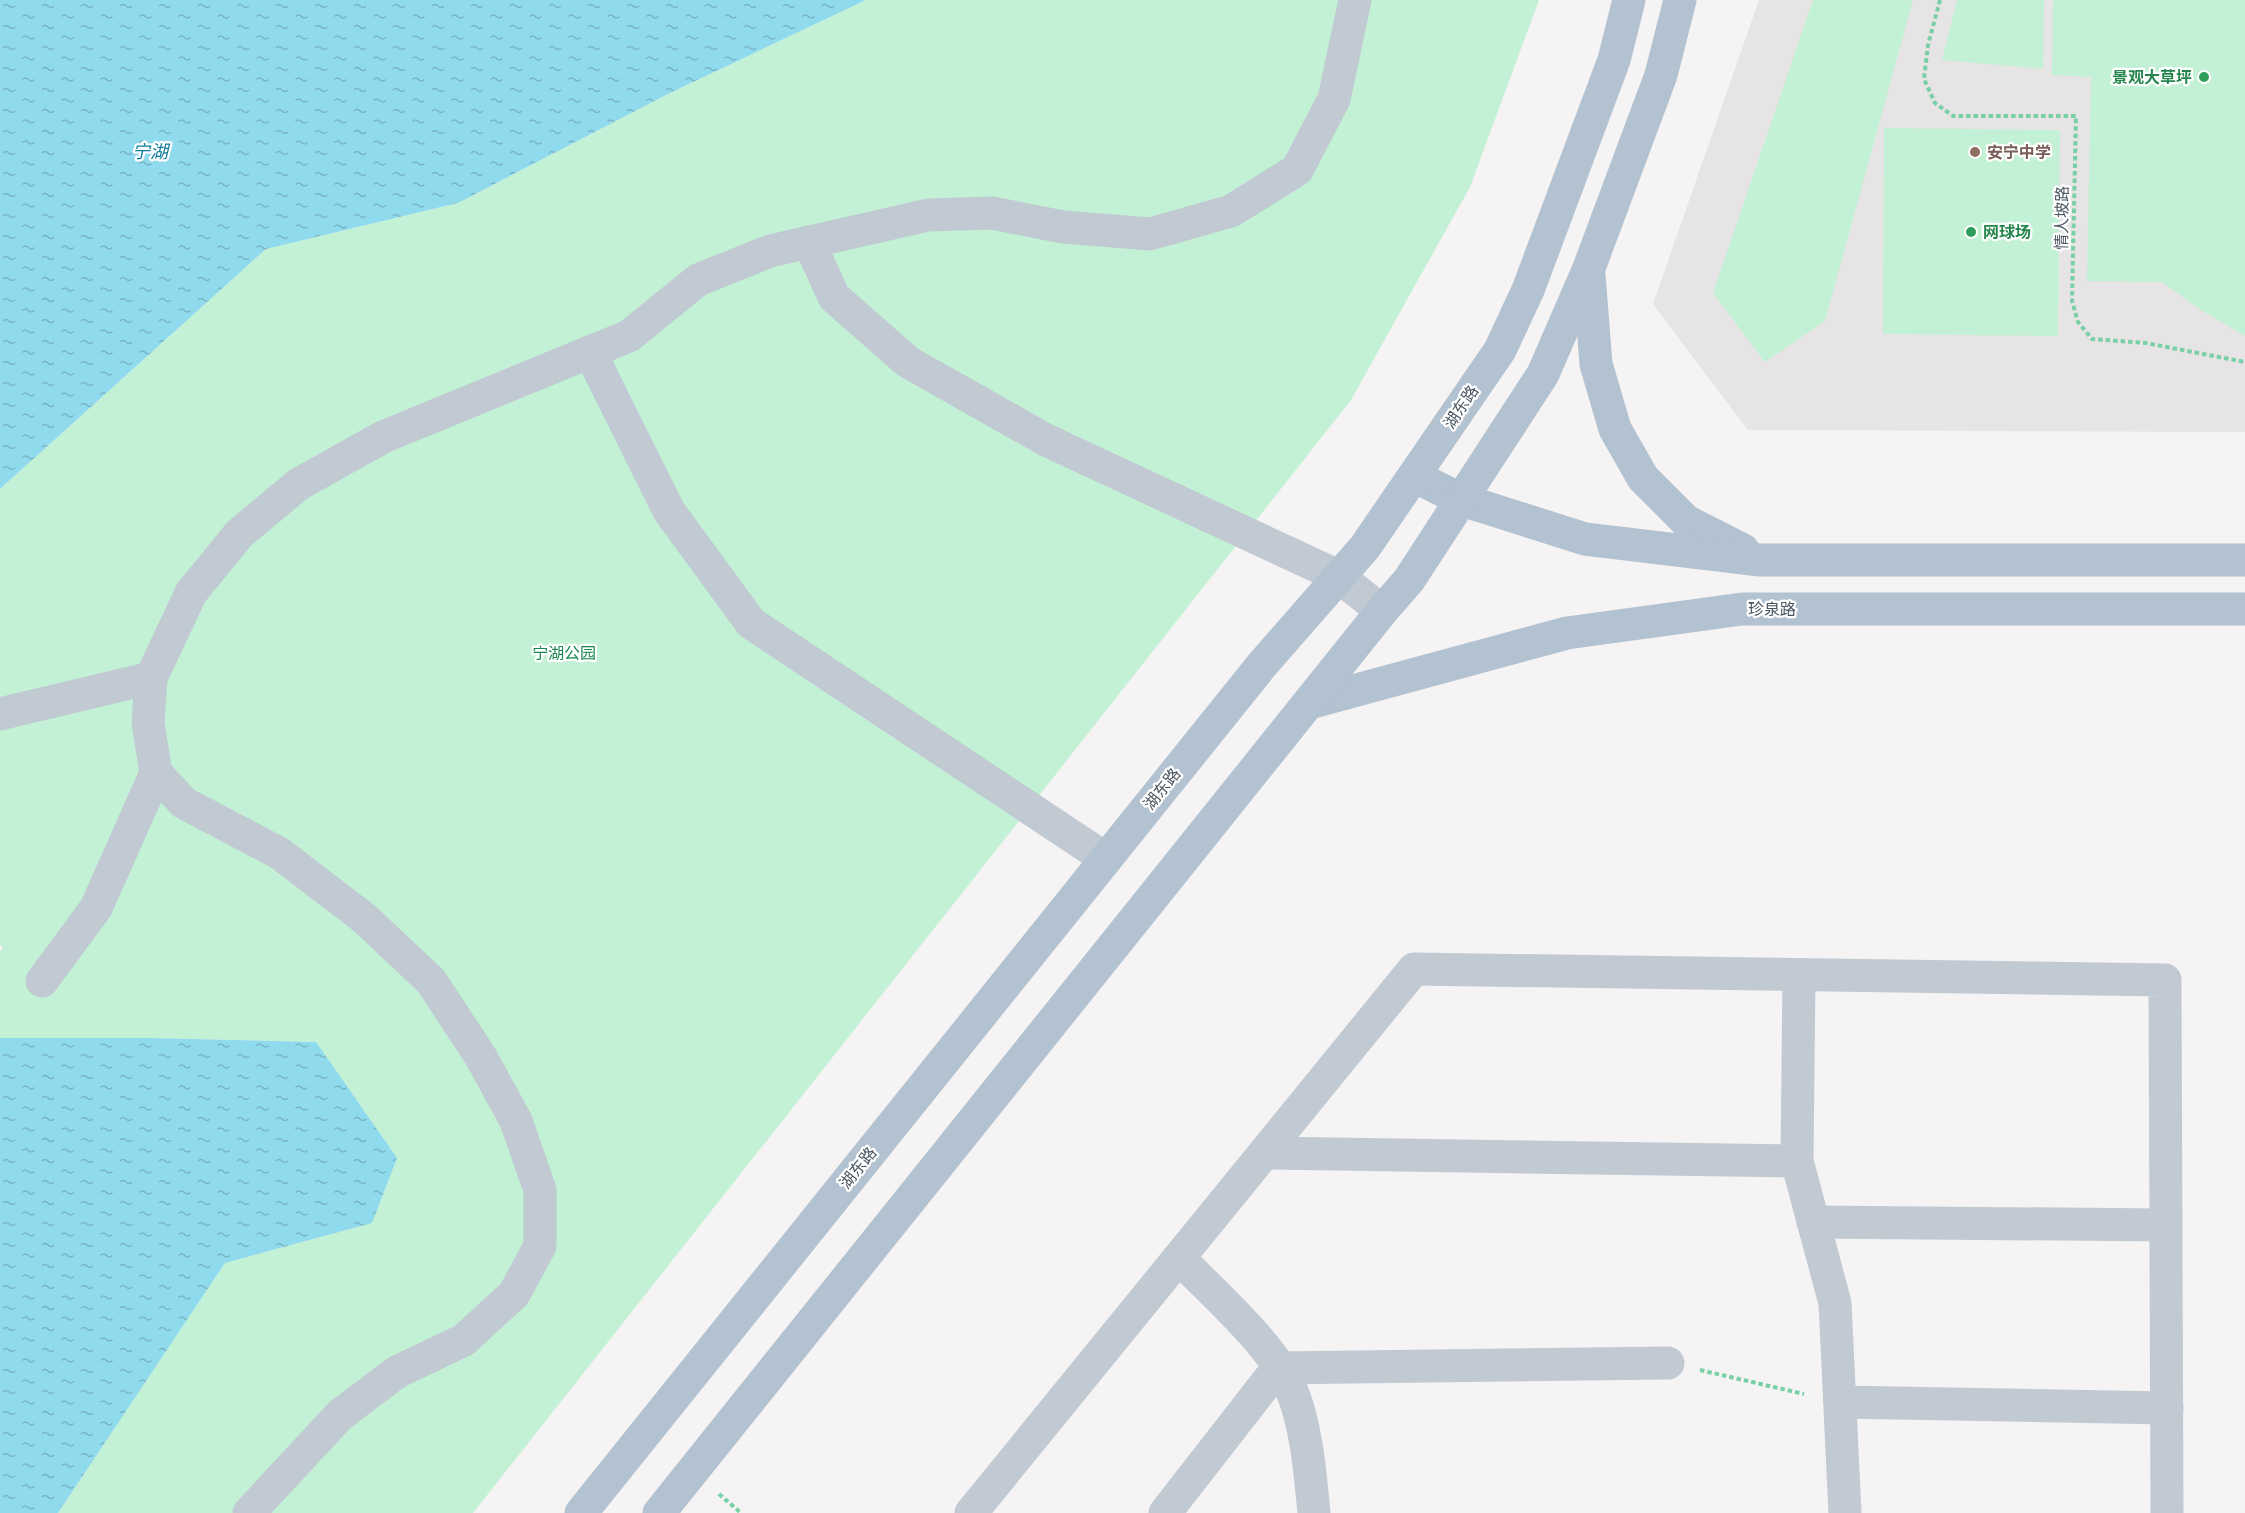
<svg xmlns="http://www.w3.org/2000/svg" width="2245" height="1513" font-family="'Roboto Condensed','Noto Sans SC',sans-serif">
  <defs>
    <pattern id="water-ripples" width="26" height="14" patternUnits="userSpaceOnUse" patternTransform="scale(1.5)"><rect width="26" height="14" fill="#90daee"/><path d="M2 4q2-2 4 0t4 0M15 11q2-2 4 0t4 0" fill="none" stroke="#78b4c4"/></pattern>
  </defs>
  <rect width="100%" height="100%" fill="#f5f3f3"/>
  <!-- education -->
  <polygon fill="#e6e4e5" points="1759,0 2245,0 2245,432 1748,430 1653,304"/>
  <!-- green -->
  <g fill="#c3f1d5">
    <polygon points="866,0 1539,0 1470,187 1351,400 473,1513 58,1513 225,1263 372,1223 316,1042 150,1038 0,1038 0,952 3,947 0,946 0,489 266,249 458,203 670,93"/>
    <polygon points="1813,0 1913,0 1825,321 1765,362 1713,293"/>
    <polygon points="1957,0 2044,0 2043,69 1942,60"/>
    <polygon points="2053,0 2245,0 2245,336 2201,310 2162,282 2087,281 2091,77 2052,75"/>
    <polygon points="1884,128 2060,130 2058,336 1883,334"/>
  </g>
  <!-- water -->
  <g fill="url(#water-ripples)">
    <polygon points="0,0 866,0 670,93 458,203 266,249 0,489"/>
    <polygon points="0,1038 150,1038 316,1042 397,1158 372,1223 225,1263 58,1513 0,1513"/>
  </g>
  <g fill="none" stroke-linecap="round" stroke-linejoin="round">
    <!-- path -->
    <g stroke="#7ad0a6" stroke-width="4" stroke-dasharray="4.5 3" stroke-linecap="butt">
      <polyline points="1940,0 1928,45 1924,79 1935,103 1953,116 2076,116 2072,301 2078,322 2092,339 2146,343 2245,362"/>
      <polyline points="1700,1370 1804,1394"/>
      <polyline points="719,1494 741,1513"/>
    </g>
    <!-- minor -->
    <g stroke="#c1cad2" stroke-width="33">
      <polyline points="809,242 834,297 908,362 1046,440 1338,576 1382,611"/>
      <polyline points="590,352 669,511 751,623 1106,859"/>
      <polyline points="0,714 151,678"/>
      <polyline points="1799,975 1797,1161 1835,1303 1845,1513"/>
      <polyline points="42,981 96,908 156,773"/>
      <polyline points="1265,1153 1797,1161"/>
      <polyline points="1813,1222 2166,1225"/>
      <path d="M 1179,1258 C 1212,1292 1276,1348 1292,1391 C 1307,1429 1310,1473 1314,1513"/>
      <polyline points="1840,1402 2167,1408"/>
      <polyline points="249,1513 340,1415 397,1372 464,1340 514,1294 540,1246 540,1190 516,1121 481,1057 431,981 364,918 279,853 184,803 156,773 148,723 151,678 191,593 239,534 299,484 383,437 629,336 698,280 770,251 928,215 992,213 1063,227 1150,234 1231,211 1297,170 1334,99 1355,0"/>
      <polyline points="971,1513 1414,969 2165,980 2167,1513"/>
      <polyline points="1165,1513 1278,1368 1668,1363"/>
    </g>
    <!-- major -->
    <g stroke="#b3c2d1" stroke-width="33">
      <polyline points="1589,275 1596,364 1615,429 1643,478 1686,521 1743,550"/>
      <polyline points="1414,476 1462,500 1585,539 1760,560 2245,560"/>
      <polyline points="1309,703 1567,633 1742,609 2245,609"/>
      <polyline points="581,1513 1261,666 1365,547 1500,350 1528,290 1614,60 1629,0"/>
      <polyline points="659,1513 1382,611 1409,580 1543,374 1589,268 1661,75 1680,0"/>
    </g>
  </g>
  <!-- markers -->
  <g fill="#2e9e5b" stroke="#fff" stroke-width="2">
    <circle cx="2204" cy="77" r="6"/>
    <circle cx="1971" cy="232" r="6"/>
  </g>
  <circle fill="#8d6e63" stroke="#fff" stroke-width="2" cx="1975" cy="152" r="6"/>
  <g text-anchor="middle" dominant-baseline="central" stroke-width="4.5" stroke-linejoin="round" paint-order="stroke">
    <!-- leisure labels -->
    <g font-size="16" font-weight="bold" fill="#27864d" stroke="#fff" text-anchor="end">
      <text x="2192" y="77">景观大草坪</text>
      <text x="1983" y="232" text-anchor="start">网球场</text>
    </g>
    <!-- education labels -->
    <g font-size="16" font-weight="bold" fill="#785e54" stroke="#fff" text-anchor="start">
      <text x="1987" y="152">安宁中学</text>
    </g>
    <!-- street labels -->
    <g font-size="16" fill="#4a5661" stroke="#fff">
      <text transform="translate(2062 218) rotate(-89)">情人坡路</text>
      <text transform="translate(1461 407) rotate(-56)">湖东路</text>
      <text x="1772" y="609">珍泉路</text>
      <text transform="translate(1162 789) rotate(-51)">湖东路</text>
      <text transform="translate(858 1168) rotate(-51)">湖东路</text>
    </g>
    <!-- park labels -->
    <g font-size="16" fill="#17864f" stroke="#fff">
      <text x="564" y="653">宁湖公园</text>
    </g>
    <!-- water labels -->
    <g font-size="18" font-style="italic" fill="#0c7c9b" stroke="#fff">
      <text x="150" y="151">宁湖</text>
    </g>
  </g>
</svg>
